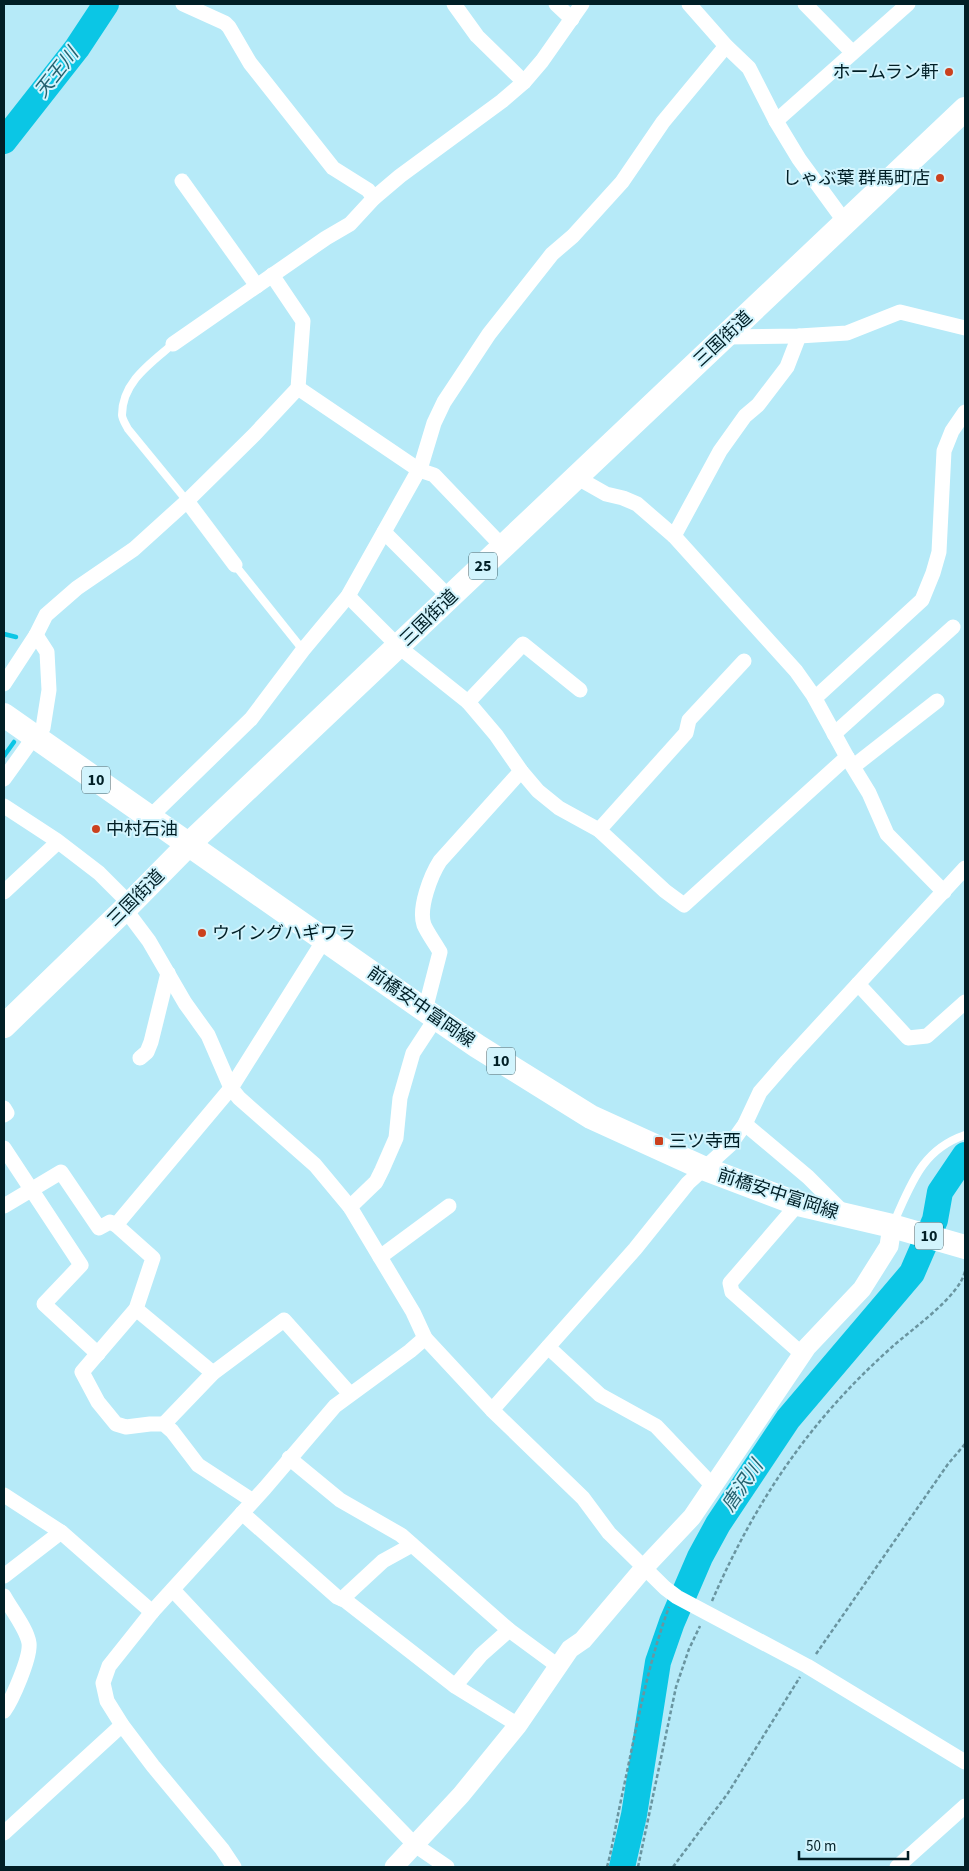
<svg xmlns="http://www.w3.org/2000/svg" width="969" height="1871" font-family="'Source Sans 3','Noto Sans JP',sans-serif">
  <rect width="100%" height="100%" fill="#b6eaf8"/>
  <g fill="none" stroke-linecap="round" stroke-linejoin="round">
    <!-- stream -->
    <g stroke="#0bc6e5" stroke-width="4.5">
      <polyline points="4,634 16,637"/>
      <polyline points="4,756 14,742"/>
    </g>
    <!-- river -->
    <g stroke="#0bc6e5" stroke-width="26">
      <polyline points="4,141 77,48 106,4"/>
      <polyline points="622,1867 634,1815 658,1662 672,1622 700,1557 718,1524 788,1419 912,1273 935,1220 940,1192 965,1155"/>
    </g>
    <!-- path -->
    <g stroke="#6a95a0" stroke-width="2.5" stroke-dasharray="4 2.5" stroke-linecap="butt">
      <path d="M 712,1601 C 756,1500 810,1420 892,1347 C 912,1329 960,1296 965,1271"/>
      <polyline points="816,1654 948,1464 965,1444"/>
      <path d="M 607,1867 C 613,1845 616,1823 621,1800 C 635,1736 646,1669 669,1607"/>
      <polyline points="638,1867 676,1687 689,1649 700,1626"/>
      <polyline points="673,1867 728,1793 800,1677"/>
    </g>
    <!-- service -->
    <g stroke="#fff" stroke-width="8">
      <path d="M 173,344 C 151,363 122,382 122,415 C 122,419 126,425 128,429 L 187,501"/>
      <polyline points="235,565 303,650"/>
      <path d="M 893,1224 C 911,1185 921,1150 965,1135"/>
    </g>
    <!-- minor -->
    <g stroke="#fff" stroke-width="15">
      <polyline points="183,4 225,23 229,27 250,63 333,168 368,190 374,198"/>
      <polyline points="454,4 477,36 524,82"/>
      <polyline points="556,4 572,19"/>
      <polyline points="689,4 726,46 749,68 776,121 799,159 845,222"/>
      <polyline points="805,4 852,52"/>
      <polyline points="776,121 908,4"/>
      <polyline points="182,181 257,286"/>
      <polyline points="725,337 799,336 847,333 900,312 965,328"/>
      <polyline points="173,344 326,238 350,224 374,198 400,176 502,101 524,82 542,61 582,4"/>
      <polyline points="298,388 419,470 434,475 503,547"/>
      <polyline points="576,477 606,494 623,498 637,504 674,536 796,671 813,695 847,757 869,793 887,834 944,892"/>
      <polyline points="187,501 235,565"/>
      <polyline points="384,532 450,598"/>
      <polyline points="674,536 720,451 745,416 758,405 787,367 799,336"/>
      <polyline points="348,596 399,647 468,702 496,735 521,771 538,791 559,808 599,830 665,891 684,905 847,757"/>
      <polyline points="4,684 36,635 46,615 77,588 134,549 187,501 255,434 298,388 303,321 272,275"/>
      <polyline points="815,698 922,600 933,573 939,552 944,451 952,431 965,412"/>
      <polyline points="468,702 523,644 580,690"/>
      <polyline points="834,734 953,627"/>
      <polyline points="854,766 937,701"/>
      <polyline points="4,779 34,737 43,728 49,690 47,652 36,635"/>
      <polyline points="4,806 56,840 99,873 130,904"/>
      <polyline points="149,818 251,719 303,650 348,596 421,466 434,423 444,402 489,334 552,254 573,236 622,182 663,122 726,46"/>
      <polyline points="599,830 686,733 689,720 744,661"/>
      <polyline points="4,892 58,842"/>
      <polyline points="125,909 149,941 185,1003 208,1035 231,1088 239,1098 315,1165 350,1207 413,1312 425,1338 492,1410 583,1498 609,1533 665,1588 677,1597 807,1666 965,1762"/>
      <polyline points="858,984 908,1038 927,1036 965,1002"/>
      <path d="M 425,1010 L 440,952 C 435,943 428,934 424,925 C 418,908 431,875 440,861 L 521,771"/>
      <polyline points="140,1058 147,1052 151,1042 168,973"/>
      <polyline points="4,1108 7,1113 4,1115"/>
      <polyline points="745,1124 808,1177 844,1213"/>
      <polyline points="4,1148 81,1265 44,1304 98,1354"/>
      <polyline points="798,1204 730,1283 732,1292 802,1354"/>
      <polyline points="4,1206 61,1172 99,1228 110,1222 116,1225 153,1258 136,1309 82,1372 98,1402 116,1424 126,1427 150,1424 164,1424 172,1431 198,1465 253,1501"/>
      <polyline points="350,1207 376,1182 382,1170 396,1138 400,1098 413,1053 436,1018"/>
      <polyline points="116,1225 231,1088 324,940"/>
      <polyline points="380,1257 449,1206"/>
      <polyline points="136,1309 213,1373"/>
      <polyline points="548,1347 600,1395 656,1426 713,1486"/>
      <polyline points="492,1410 635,1249 688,1183 730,1145 745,1124 760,1092 787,1061 965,868"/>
      <polyline points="164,1424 213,1373 284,1320 350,1394"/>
      <polyline points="289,1458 340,1500 401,1535 509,1630 558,1666"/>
      <polyline points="4,1495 61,1532 152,1612"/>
      <polyline points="242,1513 337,1597 346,1601 455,1686 518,1725"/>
      <polyline points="4,1576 61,1532"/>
      <polyline points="173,1590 323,1750 415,1845 447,1867"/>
      <path d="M 4,1596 C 11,1609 27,1629 29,1643 C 31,1657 12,1700 4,1711"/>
      <polyline points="342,1599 383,1561 412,1545"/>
      <polyline points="455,1686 481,1655 509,1630"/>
      <polyline points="4,1833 122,1725"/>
      <polyline points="234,1867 222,1849 153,1766 122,1725 107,1701 103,1683 109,1666 152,1612 265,1488 335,1406 410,1351 425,1338"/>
      <polyline points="897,1867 965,1806"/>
    </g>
    <!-- tertiary -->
    <polyline stroke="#fff" stroke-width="19" points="394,1867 461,1795 518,1725 570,1649 583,1640 644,1568 692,1517 807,1347 862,1289 889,1246 892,1226"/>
    <!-- primary -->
    <g stroke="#fff" stroke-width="24">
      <polyline points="4,715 436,1018 477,1046 591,1117 703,1168 798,1204 892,1226 965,1247"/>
      <polyline points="4,1026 125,909 188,845 965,109"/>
    </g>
  </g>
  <!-- markers -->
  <g fill="#cb411e" stroke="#d2f4fd" stroke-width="2">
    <circle cx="949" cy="72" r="5"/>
    <circle cx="940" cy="178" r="5"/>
    <circle cx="96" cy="829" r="5"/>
    <circle cx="202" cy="933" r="5"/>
    <rect x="654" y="1136" width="10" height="10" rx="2.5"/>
  </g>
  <g text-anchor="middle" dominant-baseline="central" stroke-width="4" stroke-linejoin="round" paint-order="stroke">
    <!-- shield labels -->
    <g fill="#d2f4fd" stroke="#405f66" stroke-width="1">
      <rect x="469" y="552.5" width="28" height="27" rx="4"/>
      <rect x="82" y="766.5" width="28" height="27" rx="4"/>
      <rect x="487" y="1047.5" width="28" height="27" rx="4"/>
      <rect x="915" y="1222.5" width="28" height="27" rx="4"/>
    </g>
    <g font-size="16" font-weight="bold" fill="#011f26">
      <text x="483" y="566">25</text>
      <text x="96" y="780">10</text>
      <text x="501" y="1061">10</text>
      <text x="929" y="1236">10</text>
    </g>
    <!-- poi labels -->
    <g font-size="18" fill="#011f26" stroke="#d2f4fd" text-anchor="start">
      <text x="939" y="72" text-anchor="end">ホームラン軒</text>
      <text x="930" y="178" text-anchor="end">しゃぶ葉 群馬町店</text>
      <text x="106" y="829">中村石油</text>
      <text x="212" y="933">ウイングハギワラ</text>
      <text x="669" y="1141">三ツ寺西</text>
    </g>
    <!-- street labels -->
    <g font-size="18" fill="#011f26" stroke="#d2f4fd">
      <text transform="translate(723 339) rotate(-43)">三国街道</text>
      <text transform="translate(429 618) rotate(-44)">三国街道</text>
      <text transform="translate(136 898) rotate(-45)">三国街道</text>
      <text transform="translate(421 1007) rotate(35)">前橋安中富岡線</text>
      <text transform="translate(778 1194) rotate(18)">前橋安中富岡線</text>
    </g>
    <!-- water labels -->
    <g font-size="19" font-style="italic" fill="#24616e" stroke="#d2f4fd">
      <text transform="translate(57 73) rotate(-52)">天王川</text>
      <text transform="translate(743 1486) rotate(-56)">唐沢川</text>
    </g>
  </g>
  <!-- border -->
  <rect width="969" height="1871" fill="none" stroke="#011f26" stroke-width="10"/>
  <!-- scale -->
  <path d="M799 1851v8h109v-8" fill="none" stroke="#011f26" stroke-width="2.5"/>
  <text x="806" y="1851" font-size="15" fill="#011f26" stroke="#d2f4fd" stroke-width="4" paint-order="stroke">50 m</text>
</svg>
